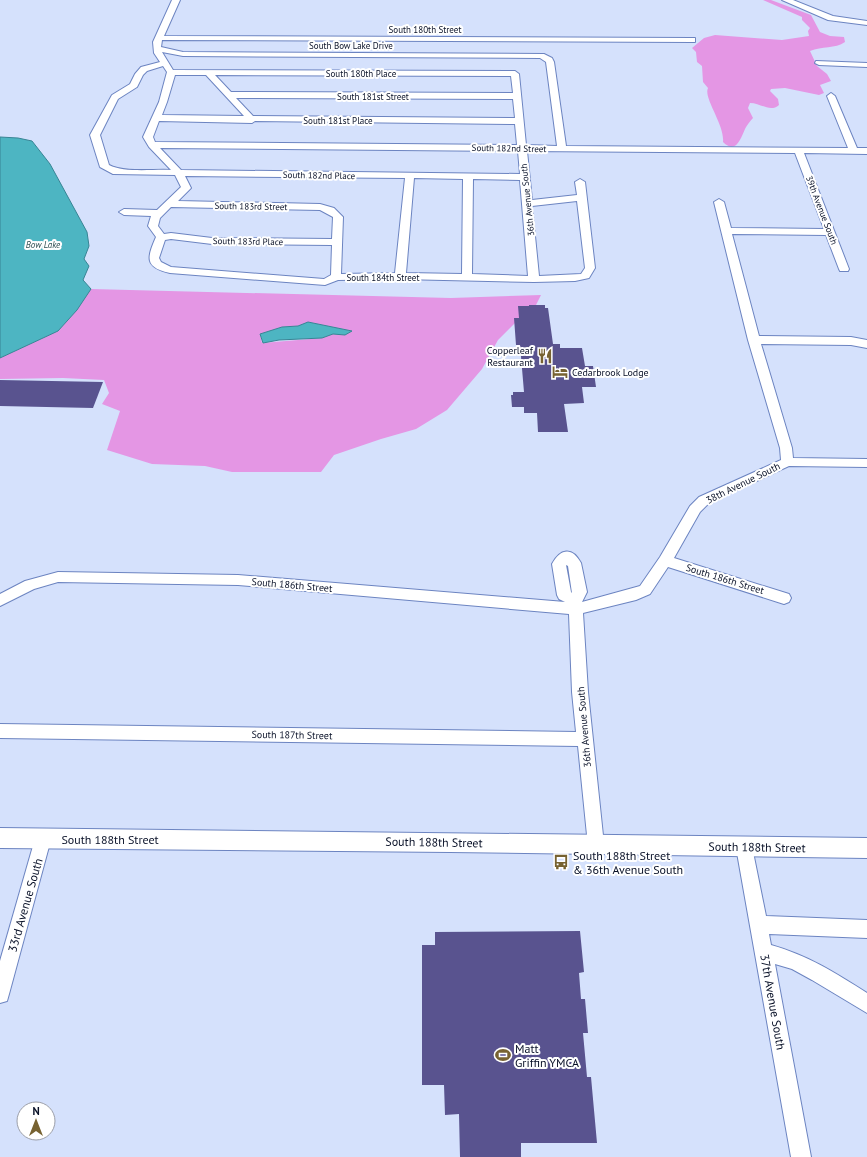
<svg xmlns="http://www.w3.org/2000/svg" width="867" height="1157" font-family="'PT Sans',sans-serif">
  <rect width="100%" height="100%" fill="#d5e1fc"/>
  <!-- green -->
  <g fill="#e496e4" fill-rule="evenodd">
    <path d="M 763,0 L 771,0 L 811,15 L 820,32 L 830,36 L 844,37 L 845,42 C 835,49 822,46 810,51 L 817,66 L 827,74 L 831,81 L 820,85 L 824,93 L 819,95 L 785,88 L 771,89 L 770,91 L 778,99 L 779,105 C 770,113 761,103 750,103 L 748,108 L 753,118 C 750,121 747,125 745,129 C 741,138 736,155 723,142 C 725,125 703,98 708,88 L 703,82 L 702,66 L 697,62 L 696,52 L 692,48 L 704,38 L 715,35 L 782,40 L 809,36 L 808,31 L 810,28 L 802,20 L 802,17 Z"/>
    <path d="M 91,289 L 451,298 L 541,295 L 531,315 L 515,323 L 498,340 L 482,369 L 447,410 L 416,429 L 381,439 L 334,455 L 321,472 L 232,472 L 205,466 L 152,464 L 107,450 L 120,411 L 102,404 L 109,393 L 104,380 L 63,378 L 0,379 L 0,358 L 58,331 L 77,310 ZM 308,322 L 352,331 L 345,335 L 333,334 L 322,338 L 262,343 L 260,334 L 282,327 L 298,326 Z"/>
  </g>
  <!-- water -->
  <g fill="#4db5c2" stroke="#388494">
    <polygon points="0,137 18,138 32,141 50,164 87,232 89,246 84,259 89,266 83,280 91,289 77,310 58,331 0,358"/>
    <polygon points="308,322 352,331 345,335 333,334 322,338 279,340 263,343 260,334 282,327 298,326"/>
  </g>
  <!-- building -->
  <g fill="#59538f">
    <polygon points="529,305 545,305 545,308 548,308 553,344 560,344 560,348 582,348 585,366 593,366 596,387 582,387 584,403 564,404 568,432 538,432 537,413 524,413 524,407 512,407 511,395 513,395 513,392 524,392 520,345 516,345 514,318 519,318 518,306 529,306"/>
    <polygon points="0,380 103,382 93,408 0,406"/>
    <polygon points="580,931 584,972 579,973 581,999 585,999 588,1033 583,1033 587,1077 591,1077 597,1143 521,1143 521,1157 460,1157 459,1114 445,1115 444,1085 422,1085 422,945 435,945 435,932"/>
  </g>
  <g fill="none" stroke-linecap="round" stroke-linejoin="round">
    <defs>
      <g id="minor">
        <path d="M 172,0 L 180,0 L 164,36 L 692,38 L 695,38 L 695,42 L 162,40 L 161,47 L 183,52 L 544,54 L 552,58 L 554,62 L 566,146 L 848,148 L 827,96 L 831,93 L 835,96 L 857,148 L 867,148 L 867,154 L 804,153 L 849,269 L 848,271 L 840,271 L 839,269 L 826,235 L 732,234 L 759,336 L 851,337 L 867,340 L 867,348 L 851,345 L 761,344 L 792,448 L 793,458 L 867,459 L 867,467 L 789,466 L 709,503 L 700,512 L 674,558 L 789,594 L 791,598 L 789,602 L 784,604 L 668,567 L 650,594 L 636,600 L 583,613 L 588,692 L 604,845 L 602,851 L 596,853 L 590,851 L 588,845 L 578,746 L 0,738 L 0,724 L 576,732 L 572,692 L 569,614 L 238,585 L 58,582 L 34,589 L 0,606 L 0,594 L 25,581 L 58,572 L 238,575 L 565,602 L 559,599 L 557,595 L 552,564 C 560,549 572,546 581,563 L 587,592 L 582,602 L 640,586 L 660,557 L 690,506 L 699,497 L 781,460 L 780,448 L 748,340 L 714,202 L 719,199 L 724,202 L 731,228 L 824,229 L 795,153 L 527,151 L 532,200 L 577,195 L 575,182 L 580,179 L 585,182 L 595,268 L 589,278 L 575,281 L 534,282 L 400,279 L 338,280 L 325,285 L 170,273 C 144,267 147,258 156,237 L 148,226 L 151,216 L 124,215 L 119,212 L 124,209 L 157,210 L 181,187 L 175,175 L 113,174 L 100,167 L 90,135 L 112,95 L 130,84 L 135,74 L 141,67 L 160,62 L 154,53 L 153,42 ZM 162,52 L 183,56 L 540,58 L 546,62 L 557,146 L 526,145 L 519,74 L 515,71 L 173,70 ZM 163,66 L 167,72 L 159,102 L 143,137 L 149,147 L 171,170 C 153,169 124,173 109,165 L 100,135 L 118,99 L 137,87 L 143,75 L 147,71 ZM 175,75 L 206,75 L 244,116 L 162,115 L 167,102 ZM 215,75 L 511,76 L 513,93 L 231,92 ZM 236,98 L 513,99 L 515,118 L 253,116 ZM 159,121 L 252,123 L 255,121 L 515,124 L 517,145 L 155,142 L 153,137 ZM 160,148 L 518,151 L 520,174 L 181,170 ZM 185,176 L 405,178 L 395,273 L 341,274 L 343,217 L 334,208 L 320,204 L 178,201 L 191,188 ZM 414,178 L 463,179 L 462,274 L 406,273 ZM 473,179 L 520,180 L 528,276 L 472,274 ZM 577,201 L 585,268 L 581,274 L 539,276 L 532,206 ZM 171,207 L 320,210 L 333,217 L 332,239 L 212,238 L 171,233 L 164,234 L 158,226 L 160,218 ZM 171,239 L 212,244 L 332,245 L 331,275 L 324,279 L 171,267 L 161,262 L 159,258 L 165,240 ZM 566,565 L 568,566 L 572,593 L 571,592 Z"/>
        <polygon points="782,0 793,0 833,16 867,21 867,25 828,20"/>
        <polygon points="816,61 867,63 867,67 819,65 815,63"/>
        <polygon points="43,831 49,833 51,839 9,994 7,1001 0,1003 0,961 35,839 37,833"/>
        <path d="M 744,839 L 750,841 L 752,847 L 766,916 L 867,920 L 867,938 L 769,934 L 771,945 C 809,956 834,972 867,993 L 867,1013 L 812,980 L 792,969 L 775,964 L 811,1157 L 791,1157 L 736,847 L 738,841 Z"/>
      </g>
      <polygon id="major" points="0,828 867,838 867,858 450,852 0,848"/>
    </defs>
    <!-- minor casing -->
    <use href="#minor" stroke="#6c84c1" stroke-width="2"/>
    <!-- major casing -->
    <use href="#major" stroke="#6c84c1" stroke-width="2"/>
    <!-- minor -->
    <use href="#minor" fill="#fff" fill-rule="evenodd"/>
    <!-- major -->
    <use href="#major" fill="#fff" fill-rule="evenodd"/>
  </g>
  <!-- icons -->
  <defs>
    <symbol id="restaurant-bare" viewBox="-9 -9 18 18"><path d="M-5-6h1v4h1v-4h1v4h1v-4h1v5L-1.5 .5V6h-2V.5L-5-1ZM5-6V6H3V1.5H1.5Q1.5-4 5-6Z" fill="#776231" stroke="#fff" stroke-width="2.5" paint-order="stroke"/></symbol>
    <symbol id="hotel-bare" viewBox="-9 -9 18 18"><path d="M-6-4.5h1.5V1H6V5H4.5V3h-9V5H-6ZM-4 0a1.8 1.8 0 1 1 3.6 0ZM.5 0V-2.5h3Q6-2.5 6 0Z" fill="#776231" stroke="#fff" stroke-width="2.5" paint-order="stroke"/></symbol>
    <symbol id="bus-bare" viewBox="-9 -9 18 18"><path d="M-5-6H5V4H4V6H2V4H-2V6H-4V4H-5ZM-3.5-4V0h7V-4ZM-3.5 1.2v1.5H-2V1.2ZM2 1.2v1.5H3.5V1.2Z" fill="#776231" stroke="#fff" stroke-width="2.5" paint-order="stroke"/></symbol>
    <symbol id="stadium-bare" viewBox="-9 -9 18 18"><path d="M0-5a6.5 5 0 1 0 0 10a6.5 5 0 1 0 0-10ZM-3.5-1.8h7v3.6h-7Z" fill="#776231" stroke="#fff" stroke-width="2.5" paint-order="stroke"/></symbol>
  </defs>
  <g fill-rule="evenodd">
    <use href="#restaurant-bare" x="534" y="345" width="22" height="22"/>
    <use href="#hotel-bare" x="549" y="361" width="22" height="22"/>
    <use href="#bus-bare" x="550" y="851" width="22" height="22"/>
    <use href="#stadium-bare" x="492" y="1044" width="22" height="22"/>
  </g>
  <g text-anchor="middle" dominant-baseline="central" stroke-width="4" stroke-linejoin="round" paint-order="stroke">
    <!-- far-street labels -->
    <g font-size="9" fill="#081027" stroke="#fff">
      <text x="425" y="29">South 180th Street</text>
      <text x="351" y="45">South Bow Lake Drive</text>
      <text x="361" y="73">South 180th Place</text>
      <text x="373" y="96">South 181st Street</text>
      <text x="338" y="120">South 181st Place</text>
      <text transform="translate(509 148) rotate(1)">South 182nd Street</text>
      <text transform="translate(319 175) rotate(1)">South 182nd Place</text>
      <text transform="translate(527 200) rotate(-96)">36th Avenue South</text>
      <text transform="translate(251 206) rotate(1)">South 183rd Street</text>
      <text transform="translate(822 210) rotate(69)">39th Avenue South</text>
      <text transform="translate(248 241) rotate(1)">South 183rd Place</text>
      <text x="383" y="277">South 184th Street</text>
    </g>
    <!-- far-water labels -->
    <g font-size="9" font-style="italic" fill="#2d4d51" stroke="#fff">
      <text x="43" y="244">Bow Lake</text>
    </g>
    <!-- poi labels -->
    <g font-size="10" fill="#081027" stroke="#fff" text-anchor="end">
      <text x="533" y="350">Copperleaf<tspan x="533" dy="12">Restaurant</tspan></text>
      <text x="572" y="372" text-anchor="start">Cedarbrook Lodge</text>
    </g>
    <!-- street labels -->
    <g font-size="10" fill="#081027" stroke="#fff">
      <text transform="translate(743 483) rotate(-26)">38th Avenue South</text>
      <text transform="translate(725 579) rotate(17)">South 186th Street</text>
      <text transform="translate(292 585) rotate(5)">South 186th Street</text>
      <text transform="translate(584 727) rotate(-95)">36th Avenue South</text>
      <text transform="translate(292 735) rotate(1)">South 187th Street</text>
    </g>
    <!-- near-street labels -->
    <g font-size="12" fill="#081027" stroke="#fff">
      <text x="110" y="839">South 188th Street</text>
      <text transform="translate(434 842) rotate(1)">South 188th Street</text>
      <text transform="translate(757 847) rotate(1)">South 188th Street</text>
      <text transform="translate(25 905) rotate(-74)">33rd Avenue South</text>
      <text transform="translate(773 1002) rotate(80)">37th Avenue South</text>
    </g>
    <!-- near-poi labels -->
    <g font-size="12" fill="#081027" stroke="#fff" text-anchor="start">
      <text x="573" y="855">South 188th Street<tspan x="573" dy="14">&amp; 36th Avenue South</tspan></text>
      <text x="515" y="1048">Matt<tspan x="515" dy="14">Griffin YMCA</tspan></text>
    </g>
  </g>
  <!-- north arrow -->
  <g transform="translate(36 1121)"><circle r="19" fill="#ffffff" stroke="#9c9fa9"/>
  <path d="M0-3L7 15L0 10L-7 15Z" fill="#776231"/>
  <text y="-6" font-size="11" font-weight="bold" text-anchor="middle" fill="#081027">N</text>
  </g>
</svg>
